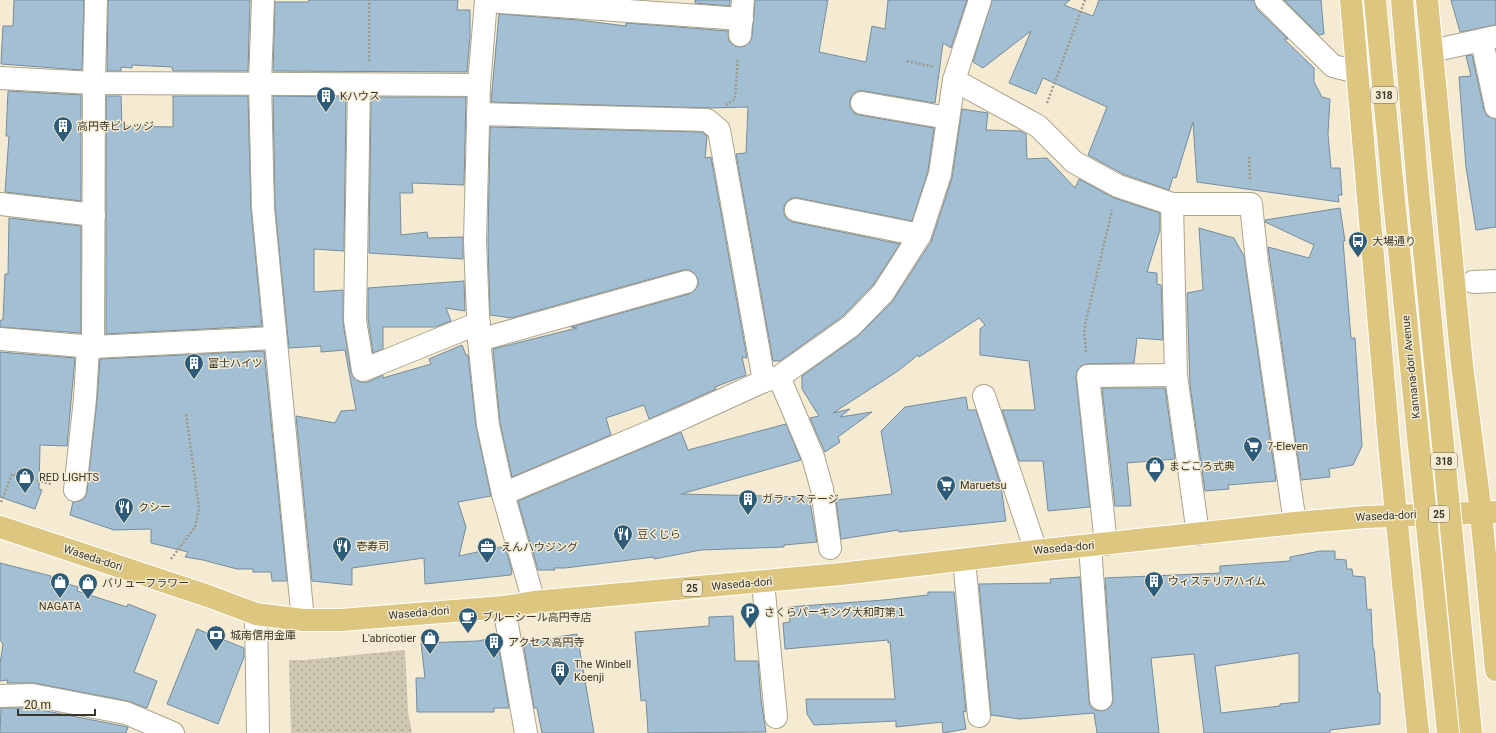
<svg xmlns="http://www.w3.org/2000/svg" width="1496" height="733" font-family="Roboto,'Noto Sans JP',sans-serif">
  <defs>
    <pattern id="grass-dots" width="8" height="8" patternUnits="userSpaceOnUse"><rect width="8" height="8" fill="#cfc7b1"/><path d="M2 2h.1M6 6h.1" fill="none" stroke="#a9a290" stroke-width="1.8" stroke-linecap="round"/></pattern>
  </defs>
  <rect width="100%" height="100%" fill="#f4ebd2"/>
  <!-- grass -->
  <polygon fill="url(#grass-dots)" points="405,650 408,712 412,733 291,733 289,660 306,660"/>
  <!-- building -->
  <g fill="#a3bfd4" stroke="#778c9b" fill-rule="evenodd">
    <polygon points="14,0 84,0 82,70 1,64 3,26 13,26"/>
    <polygon points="108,0 250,0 248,71 173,71 172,67 132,65 132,68 121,67 121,71 107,71"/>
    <polygon points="309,0 458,0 457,10 470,10 470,37 467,72 273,71 275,2 308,2"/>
    <polygon points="695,0 730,0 730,6 695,3"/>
    <polygon points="755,0 828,0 819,52 866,62 872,26 885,29 888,0 967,0 951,48 943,43 935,103 864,91 857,91 852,95 850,100 850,108 854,113 859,115 934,128 928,171 912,221 798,198 792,198 786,202 784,207 784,214 787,219 793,222 900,244 873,285 843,316 780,361 773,361 736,154 746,153 748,107 710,108 491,102 499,14 578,20 626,26 626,23 728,31 729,41 733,45 739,47 745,46 750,42 752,36"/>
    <polygon points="992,0 1070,0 1064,5 1093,16 1099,0 1254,0 1257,9 1288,39 1284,39 1314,68 1314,82 1322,97 1330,99 1328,134 1331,168 1340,168 1342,195 1338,195 1339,202 1197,182 1193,122 1176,178 1173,177 1169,190 1123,174 1088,155 1107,107 1043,78 1036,94 1009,83 1031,31 983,68 973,62"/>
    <polygon points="1284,0 1321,0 1324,34 1319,35"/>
    <polygon points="1451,0 1496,0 1496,25 1460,32"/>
    <polygon points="1472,55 1484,110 1487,116 1496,119 1496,227 1476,230 1466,167 1459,77 1471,76 1466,56"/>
    <polygon points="8,91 81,95 81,201 5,192 9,136 6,136"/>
    <polygon points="106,96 121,96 122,126 173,127 173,96 248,96 251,209 262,326 106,334"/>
    <polygon points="273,96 346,97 344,251 314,249 314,292 343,290 343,322 351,372 354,378 360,382 368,382 383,375 383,378 431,364 429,359 462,345 466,355 468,355 476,426 491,496 458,502 466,527 459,556 505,546 512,571 511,575 425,584 424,558 352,568 352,585 312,581 296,416 335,423 341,411 356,410 345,350 321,352 321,346 289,348 275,207"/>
    <polygon points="371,97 466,97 464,185 412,183 413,193 400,193 401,235 427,232 428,238 463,237 463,259 369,253"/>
    <polygon points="962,109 988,113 986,130 1020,131 1026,134 1027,159 1047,158 1075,188 1079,179 1114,198 1160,213 1160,230 1147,272 1157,273 1157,284 1161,285 1163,340 1137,338 1134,363 1088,364 1081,366 1077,371 1076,377 1090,507 1048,511 1043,461 1019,461 1002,410 1035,410 1029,361 980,355 980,329 985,325 979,318 919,357 918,355 898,371 833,413 850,409 840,417 872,412 838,437 840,442 825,452 810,418 819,416 802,389 802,376 858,336 892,302 931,242 952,178"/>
    <polygon points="490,127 702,132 707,136 705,158 711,157 747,358 742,357 746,375 715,387 716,389 649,419 644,405 606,418 611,435 512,477 500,423 493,349 577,328 571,327 689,294 695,290 698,285 698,279 694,273 689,270 683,270 511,318 490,315 488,241"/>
    <polygon points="1340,208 1345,241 1343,241 1351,338 1355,338 1362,446 1353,465 1329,469 1330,477 1301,480 1268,247 1309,258 1314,245 1265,222 1265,220"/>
    <polygon points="9,218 81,226 81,333 0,327 0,321 3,319 5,274 8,274"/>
    <polygon points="1199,228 1234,238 1244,256 1276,481 1228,485 1229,489 1205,491 1190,385 1187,293 1203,290"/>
    <polygon points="464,281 465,311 446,308 451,321 435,327 383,327 383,349 373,353 368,319 368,288"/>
    <polygon points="264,351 287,581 272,581 271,572 253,572 253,569 237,569 203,560 185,557 188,552 151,543 151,529 114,530 70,515 73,502 80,501 85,497 87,491 97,400 100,359"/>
    <polygon points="0,352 75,358 67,446 40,445 39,489 42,490 35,509 0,497"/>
    <polygon points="1102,388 1165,388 1175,459 1127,463 1131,506 1115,506"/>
    <polygon points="966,397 968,410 976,410 1001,486 1006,521 899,532 898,530 841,539 836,500 892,494 881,431 905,407"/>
    <polygon points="786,424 801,460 681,494 809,497 817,542 784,545 784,547 701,550 654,559 654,557 565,568 554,568 555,570 538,570 518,501 681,432 688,450"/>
    <path d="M 1320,551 L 1335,551 L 1335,559 L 1346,560 L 1347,569 L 1352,569 L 1353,576 L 1365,577 L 1367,610 L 1371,609 L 1373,649 L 1374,649 L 1378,693 L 1380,693 L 1380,724 L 1330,730 L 1330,733 L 1204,733 L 1194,654 L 1151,658 L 1159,733 L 1097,733 L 1094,713 L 1020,719 L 991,715 L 979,584 L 1051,583 L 1050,579 L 1080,577 L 1089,700 L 1090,706 L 1095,710 L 1102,711 L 1108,709 L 1112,705 L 1113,698 L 1105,578 L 1220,573 L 1220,566 L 1290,561 L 1290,557 ZM 1299,653 L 1299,702 L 1280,704 L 1280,706 L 1221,713 L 1215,666 Z"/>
    <polygon points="0,563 51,576 50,579 78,587 77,591 127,607 128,604 156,615 134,672 157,681 147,708 128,701 34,683 7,683 8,680 0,681 0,664 3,644 0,640"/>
    <polygon points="928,592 954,592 966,712 963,711 966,729 943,733 942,722 896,727 896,721 814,725 807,714 806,699 895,699 890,642 888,643 888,640 785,649 783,623 790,622 788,607 884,600 928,595"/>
    <polygon points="733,616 735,661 758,661 761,700 766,732 648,733 646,700 641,701 635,632 709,626 709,617"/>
    <polygon points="197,629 244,648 244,657 218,724 167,704"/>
    <polygon points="577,634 594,733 542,733 537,708 534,708 523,642"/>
    <polygon points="497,637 509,708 494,708 494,712 417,712 416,678 425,678 421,643 478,641"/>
    <polygon points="1,708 31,708 128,727 126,733 0,733"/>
  </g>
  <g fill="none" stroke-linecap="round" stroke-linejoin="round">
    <defs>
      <g id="minor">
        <polyline points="263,0 260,83 263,208 303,620"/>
        <polyline points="486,0 479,85 475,241 479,340 488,425 503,494 534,602"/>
        <polyline points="1266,0 1333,66 1357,72"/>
        <polyline points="486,1 742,19"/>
        <polyline points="740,35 743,0"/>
        <polyline points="1482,41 1496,107"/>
        <polyline points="1432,51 1495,37"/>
        <polyline points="0,78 94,83 479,85"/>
        <polyline points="954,80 1038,126 1074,162 1118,186 1172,204 1176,375 1198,534"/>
        <polyline points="359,85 355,320 363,370 479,323"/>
        <polyline points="862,103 948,118"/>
        <polyline points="478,114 707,120 719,130 764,381"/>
        <polyline points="0,204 94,215"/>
        <polyline points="1172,204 1251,204 1257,262 1295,523"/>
        <polyline points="796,210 920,235"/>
        <polyline points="1473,282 1496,281"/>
        <polyline points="0,339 93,347 274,338"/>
        <polyline points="479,340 686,282"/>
        <polyline points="93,347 94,83 96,0"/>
        <polyline points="779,377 813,457 822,489 830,548"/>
        <polyline points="984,396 1036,551"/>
        <polyline points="75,490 85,399 88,347"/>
        <polyline points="503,494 678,420 764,381 779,377 851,326 883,293 920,235 940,174 954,80 980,0"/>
        <polyline points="1106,544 1088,376 1176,375"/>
        <polyline points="1090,546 1101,699"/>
        <polyline points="964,560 979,716"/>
        <polyline points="763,582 776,717"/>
        <polyline points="504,607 526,733"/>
        <polyline points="256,614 258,733"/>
        <polyline points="0,696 32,695 126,713 173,733"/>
      </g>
      <g id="major">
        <polyline points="1351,0 1390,454 1418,733"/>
        <polyline points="1375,0 1393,190"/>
        <polyline points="1402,0 1418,189"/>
        <polyline points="1427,0 1462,365 1481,513 1496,670"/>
        <polyline points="0,527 208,596 256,614 303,620 341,620 504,607 534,602 841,574 1036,551 1295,523 1365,517 1496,512"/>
      </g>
    </defs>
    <!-- minor casing -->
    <use href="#minor" stroke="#aca38c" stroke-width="24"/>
    <!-- major casing -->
    <use href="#major" stroke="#fff" stroke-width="24"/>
    <!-- path -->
    <g stroke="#a09987" stroke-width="2.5" stroke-dasharray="2 2" stroke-linecap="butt">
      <polyline points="369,61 369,0"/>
      <polyline points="907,61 934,67"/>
      <polyline points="1047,103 1085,0"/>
      <polyline points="726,105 735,99 738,58"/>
      <polyline points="1249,157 1250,181"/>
      <polyline points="1086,352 1084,330 1088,312 1112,210"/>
      <polyline points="1,502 12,474 51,484"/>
      <polyline points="171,559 195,527 199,509 186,413"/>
    </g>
    <!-- minor -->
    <use href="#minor" stroke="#fff" stroke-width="22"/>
    <!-- major -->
    <use href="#major" stroke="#ddc680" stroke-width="22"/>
    <defs>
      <g id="major-bridge">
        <polyline points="1418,189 1471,733"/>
        <polyline points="1393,190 1448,733"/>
      </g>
    </defs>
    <!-- major-bridge casing -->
    <use href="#major-bridge" stroke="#fff" stroke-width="24" stroke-linecap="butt"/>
    <!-- major-bridge -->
    <use href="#major-bridge" stroke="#ddc680" stroke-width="22"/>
  </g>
  <!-- icons -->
  <defs>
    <symbol id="building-pin" viewBox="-11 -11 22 30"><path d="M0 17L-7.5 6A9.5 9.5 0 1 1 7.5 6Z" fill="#2d5c7b" stroke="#f4ebd2"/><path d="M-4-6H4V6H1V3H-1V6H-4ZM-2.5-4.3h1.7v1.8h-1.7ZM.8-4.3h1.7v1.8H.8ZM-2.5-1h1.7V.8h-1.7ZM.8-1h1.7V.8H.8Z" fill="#fff"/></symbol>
    <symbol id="bus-pin" viewBox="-11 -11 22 30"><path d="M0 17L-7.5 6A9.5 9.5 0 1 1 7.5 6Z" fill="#2d5c7b" stroke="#f4ebd2"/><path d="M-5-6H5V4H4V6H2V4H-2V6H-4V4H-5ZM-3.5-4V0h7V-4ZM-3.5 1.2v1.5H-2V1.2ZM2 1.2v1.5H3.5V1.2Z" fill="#fff"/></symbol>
    <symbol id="supermarket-pin" viewBox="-11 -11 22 30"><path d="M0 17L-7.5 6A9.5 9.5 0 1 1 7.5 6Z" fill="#2d5c7b" stroke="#f4ebd2"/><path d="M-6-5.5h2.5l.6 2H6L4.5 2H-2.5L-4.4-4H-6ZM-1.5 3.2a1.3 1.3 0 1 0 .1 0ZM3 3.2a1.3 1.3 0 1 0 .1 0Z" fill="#fff"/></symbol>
    <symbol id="shop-pin" viewBox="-11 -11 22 30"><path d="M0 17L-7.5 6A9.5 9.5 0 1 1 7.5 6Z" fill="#2d5c7b" stroke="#f4ebd2"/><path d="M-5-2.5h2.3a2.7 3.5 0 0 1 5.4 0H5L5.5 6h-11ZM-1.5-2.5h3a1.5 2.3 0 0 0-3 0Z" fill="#fff"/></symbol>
    <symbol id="restaurant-pin" viewBox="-11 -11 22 30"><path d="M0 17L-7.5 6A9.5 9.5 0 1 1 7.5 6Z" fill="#2d5c7b" stroke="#f4ebd2"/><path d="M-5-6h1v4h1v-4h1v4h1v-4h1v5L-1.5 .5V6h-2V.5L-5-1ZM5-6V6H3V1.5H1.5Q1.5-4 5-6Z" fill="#fff"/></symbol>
    <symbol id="office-pin" viewBox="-11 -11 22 30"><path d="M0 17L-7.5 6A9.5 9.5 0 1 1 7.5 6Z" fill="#2d5c7b" stroke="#f4ebd2"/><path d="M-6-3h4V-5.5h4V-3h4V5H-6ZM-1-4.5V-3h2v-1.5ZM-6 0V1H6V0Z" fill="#fff"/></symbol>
    <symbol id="parking-pin" viewBox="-11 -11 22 30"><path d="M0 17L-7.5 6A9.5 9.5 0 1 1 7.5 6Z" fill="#2d5c7b" stroke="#f4ebd2"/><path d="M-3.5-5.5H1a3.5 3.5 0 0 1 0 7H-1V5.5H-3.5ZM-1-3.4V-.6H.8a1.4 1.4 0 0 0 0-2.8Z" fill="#fff"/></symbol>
    <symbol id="cafe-pin" viewBox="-11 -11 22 30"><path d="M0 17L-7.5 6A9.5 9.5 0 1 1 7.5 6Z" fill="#2d5c7b" stroke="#f4ebd2"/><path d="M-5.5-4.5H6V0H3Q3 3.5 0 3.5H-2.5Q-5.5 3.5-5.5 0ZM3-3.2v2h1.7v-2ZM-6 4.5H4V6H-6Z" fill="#fff"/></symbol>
    <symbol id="bank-pin" viewBox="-11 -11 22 30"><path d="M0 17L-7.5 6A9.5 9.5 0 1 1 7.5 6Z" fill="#2d5c7b" stroke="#f4ebd2"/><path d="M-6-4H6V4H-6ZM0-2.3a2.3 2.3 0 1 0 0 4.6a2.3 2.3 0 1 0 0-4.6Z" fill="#fff"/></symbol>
  </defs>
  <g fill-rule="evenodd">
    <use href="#building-pin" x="315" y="85" width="22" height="30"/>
    <use href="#building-pin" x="52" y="115" width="22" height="30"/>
    <use href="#bus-pin" x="1347" y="230" width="22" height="30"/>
    <use href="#building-pin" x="183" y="352" width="22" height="30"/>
    <use href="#supermarket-pin" x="1242" y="435" width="22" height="30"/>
    <use href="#shop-pin" x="1144" y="455" width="22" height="30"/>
    <use href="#shop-pin" x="14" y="466" width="22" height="30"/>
    <use href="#supermarket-pin" x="935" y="474" width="22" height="30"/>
    <use href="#building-pin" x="737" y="488" width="22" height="30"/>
    <use href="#restaurant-pin" x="113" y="496" width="22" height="30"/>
    <use href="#restaurant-pin" x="612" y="523" width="22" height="30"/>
    <use href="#restaurant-pin" x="331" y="535" width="22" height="30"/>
    <use href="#office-pin" x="476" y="536" width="22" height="30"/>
    <use href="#building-pin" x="1143" y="570" width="22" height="30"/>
    <use href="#shop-pin" x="49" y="571" width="22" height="30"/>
    <use href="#shop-pin" x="77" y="572" width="22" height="30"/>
    <use href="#parking-pin" x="739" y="601" width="22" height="30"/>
    <use href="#cafe-pin" x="457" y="606" width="22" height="30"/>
    <use href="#bank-pin" x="205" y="624" width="22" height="30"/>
    <use href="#shop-pin" x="419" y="627" width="22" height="30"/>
    <use href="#building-pin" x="483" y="631" width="22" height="30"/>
    <use href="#building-pin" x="549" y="659" width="22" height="30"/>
  </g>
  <g text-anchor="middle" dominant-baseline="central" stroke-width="3" stroke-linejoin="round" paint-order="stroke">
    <!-- shield labels -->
    <g fill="#f4ebd2" stroke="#716c5e" stroke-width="1">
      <rect x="1371" y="87" width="26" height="16" rx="3"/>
      <rect x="1431" y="453" width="26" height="16" rx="3"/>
      <rect x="1429" y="506" width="20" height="16" rx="3"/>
      <rect x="682" y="580" width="20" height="16" rx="3"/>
    </g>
    <g font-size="10" font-weight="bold" fill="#39362c">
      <text x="1384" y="95">318</text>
      <text x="1444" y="461">318</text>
      <text x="1439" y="514">25</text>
      <text x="692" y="588">25</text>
    </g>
    <!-- poi labels -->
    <g font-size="11" fill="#39362c" stroke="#f4ebd2" text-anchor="start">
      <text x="340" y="96">Kハウス</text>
      <text x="77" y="126">高円寺ビレッジ</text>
      <text x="1372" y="241">大場通り</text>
      <text x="208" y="363">富士ハイツ</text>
      <text x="1267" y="446">7-Eleven</text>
      <text x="1169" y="466">まごころ式典</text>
      <text x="39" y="477">RED LIGHTS</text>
      <text x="960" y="485">Maruetsu</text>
      <text x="762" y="499">ガラ・ステージ</text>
      <text x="138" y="507">クシー</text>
      <text x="637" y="534">豆くじら</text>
      <text x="356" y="546">壱寿司</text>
      <text x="501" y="547">えんハウジング</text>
      <text x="1168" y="581">ウィステリアハイム</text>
      <text x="102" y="583">バリューフラワー</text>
      <text x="60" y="606" text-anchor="middle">NAGATA</text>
      <text x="764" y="612">さくらパーキング大和町第１</text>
      <text x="482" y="617">ブルーシール高円寺店</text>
      <text x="230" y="635">城南信用金庫</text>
      <text x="416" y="638" text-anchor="end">L'abricotier</text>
      <text x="508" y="642">アクセス高円寺</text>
      <text x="574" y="664">The Winbell<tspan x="574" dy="13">Koenji</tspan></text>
    </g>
    <!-- street labels -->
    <g font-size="11" fill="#39362c" stroke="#f4ebd2">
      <text transform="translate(1411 367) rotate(-96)">Kannana-dori Avenue</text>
      <text transform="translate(1386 516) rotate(-3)">Waseda-dori</text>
      <text transform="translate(1064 548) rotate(-5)">Waseda-dori</text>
      <text transform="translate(93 558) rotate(18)">Waseda-dori</text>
      <text transform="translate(742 584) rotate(-5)">Waseda-dori</text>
      <text transform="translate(419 613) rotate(-5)">Waseda-dori</text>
    </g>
  </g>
  <!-- scale -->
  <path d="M18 709v6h77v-6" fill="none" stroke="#39362c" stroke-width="2"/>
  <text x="24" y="709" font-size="12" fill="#39362c" stroke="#f4ebd2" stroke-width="3" paint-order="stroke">20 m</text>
</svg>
